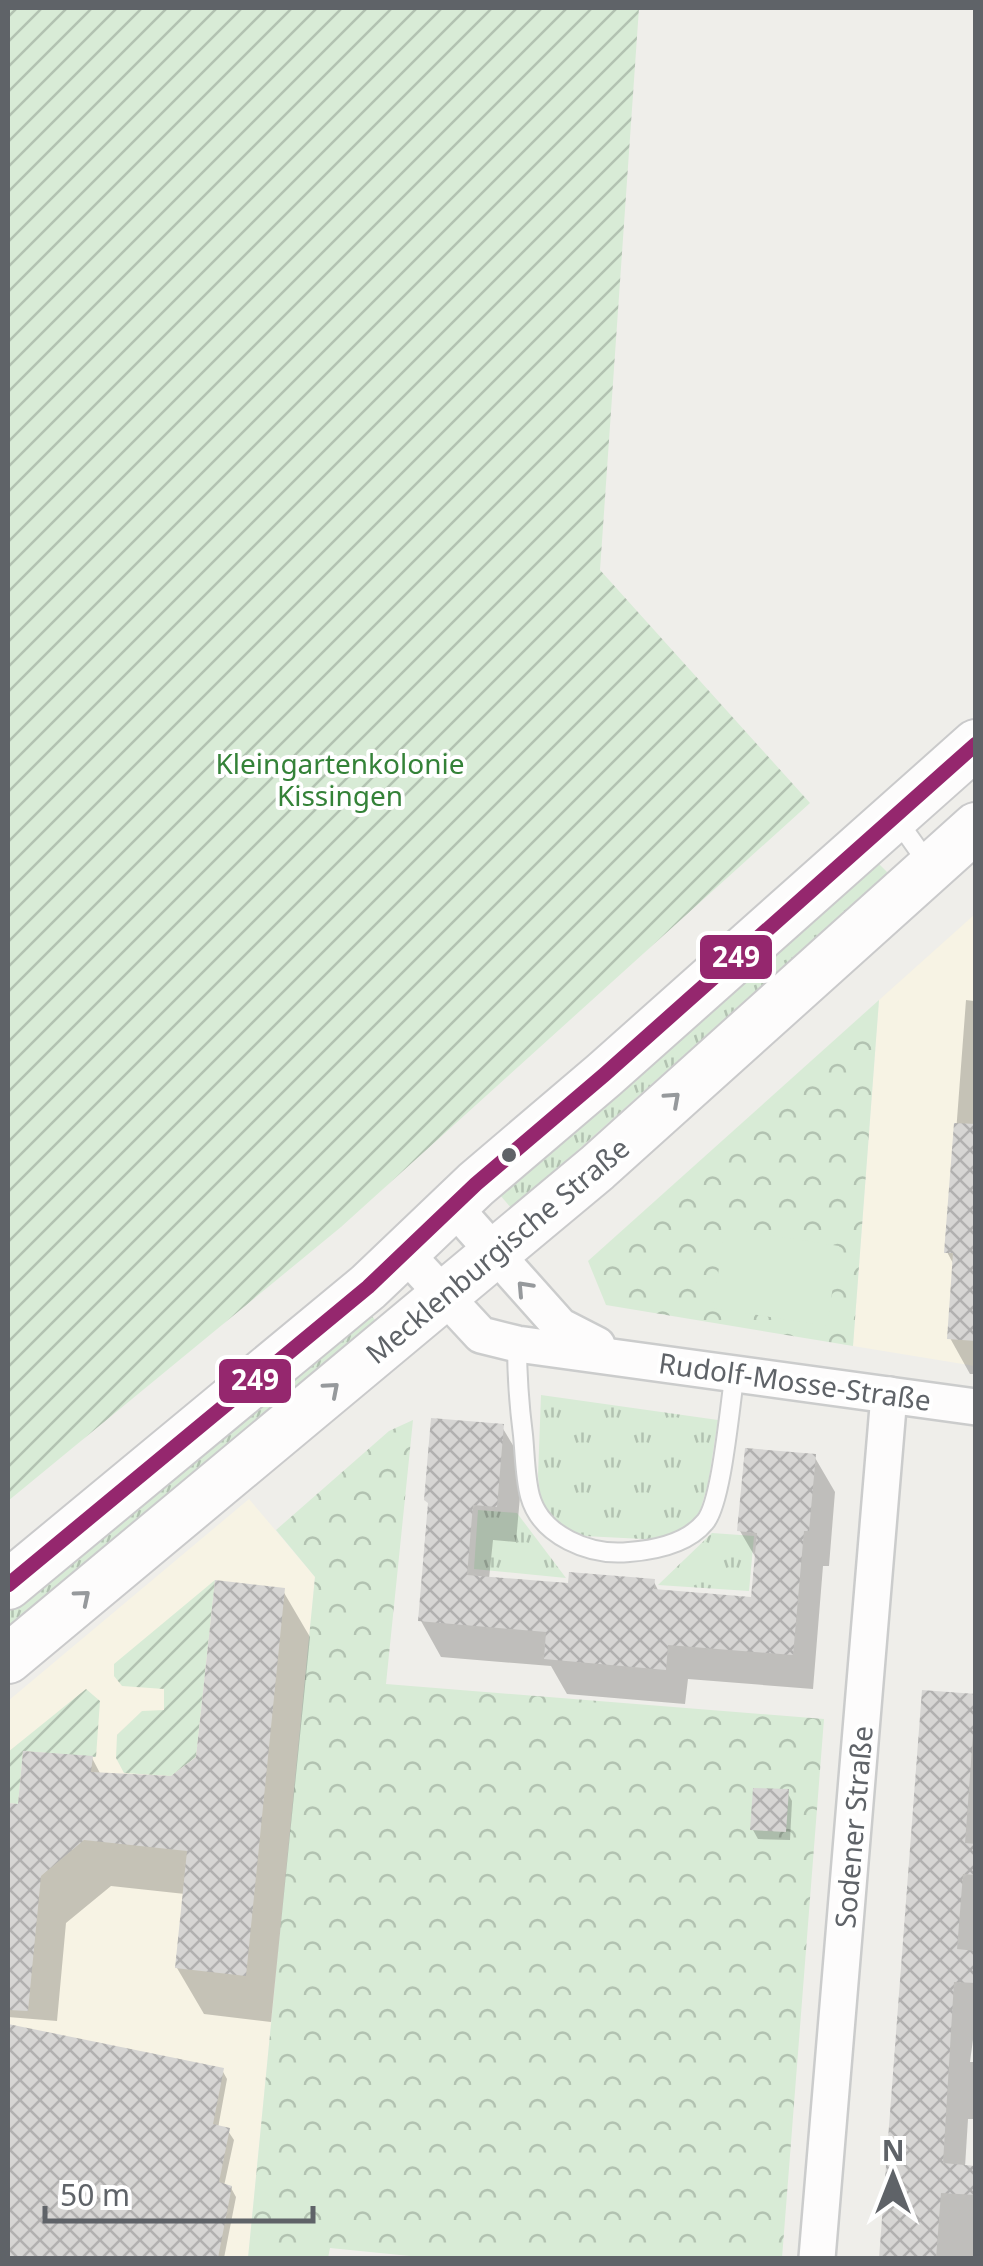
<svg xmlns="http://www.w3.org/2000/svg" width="983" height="2266" font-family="'Noto Sans',sans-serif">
  <defs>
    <pattern id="grass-tufts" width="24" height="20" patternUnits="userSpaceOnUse" patternTransform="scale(2.5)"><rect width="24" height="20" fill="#d8ebd6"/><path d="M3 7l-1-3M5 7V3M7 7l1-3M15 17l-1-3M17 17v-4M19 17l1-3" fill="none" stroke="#b2c2b1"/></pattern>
    <pattern id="park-crowns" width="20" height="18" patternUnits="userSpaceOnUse" patternTransform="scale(2.5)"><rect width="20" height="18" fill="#d8ebd6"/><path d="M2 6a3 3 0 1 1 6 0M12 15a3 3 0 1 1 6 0" fill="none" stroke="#b2c2b1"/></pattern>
    <pattern id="garden-furrows" width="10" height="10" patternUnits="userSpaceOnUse" patternTransform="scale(2.5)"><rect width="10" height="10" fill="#d8ebd6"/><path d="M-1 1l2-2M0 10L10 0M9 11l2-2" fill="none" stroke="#b2c2b1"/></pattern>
    <pattern id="building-cross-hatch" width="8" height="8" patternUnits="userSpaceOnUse" patternTransform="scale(2.5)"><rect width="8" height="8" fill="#d6d5d3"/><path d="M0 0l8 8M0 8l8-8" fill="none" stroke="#b1b0af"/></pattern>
  </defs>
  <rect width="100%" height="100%" fill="#efeeea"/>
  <!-- commercial -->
  <g fill="#f7f3e4">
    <polygon points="975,914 975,1366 853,1346 879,1000"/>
    <polygon points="249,1499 315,1577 248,2258 8,2258 8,1701"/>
  </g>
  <!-- grass -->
  <g fill="url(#grass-tufts)">
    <polygon points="878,863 888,873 512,1209 500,1195"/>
    <polygon points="367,1310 379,1325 8,1639 8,1612"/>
    <polygon points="541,1395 718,1420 708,1484 700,1511 686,1529 664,1540 583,1536 559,1525 541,1503 538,1476"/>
    <polygon points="478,1510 517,1513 566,1578 474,1569"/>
    <polygon points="712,1533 754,1536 749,1591 658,1585"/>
  </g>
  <!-- park -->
  <g fill="url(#park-crowns)">
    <polygon points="879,1000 853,1346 606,1305 588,1261"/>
    <polygon points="413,1420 386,1684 824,1719 782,2258 430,2258 330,2248 328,2258 248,2258 315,1577 276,1530 389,1431"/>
  </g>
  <!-- garden -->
  <g fill="url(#garden-furrows)">
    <polygon points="8,8 639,8 600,570 810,803 341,1227 8,1501"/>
    <polygon points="215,1580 196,1757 171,1776 124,1773 116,1758 117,1735 142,1711 164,1710 164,1689 122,1686 114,1676 114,1664"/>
    <polygon points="86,1689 100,1701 96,1757 23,1751 18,1804 8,1803 8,1752"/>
  </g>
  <!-- pitch -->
  <polygon fill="#d8ebd6" points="725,1228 839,1246 827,1326 713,1308"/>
  <!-- shadow -->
  <g fill="#0003">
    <polygon points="976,980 976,1374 970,1374 950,1338 955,1267 947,1252 966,1000 974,1001"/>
    <polygon points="502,1427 523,1462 516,1542 493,1540 489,1579 570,1586 654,1582 659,1592 753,1600 757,1560 740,1531 814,1456 835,1492 829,1566 823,1566 813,1689 688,1679 685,1704 567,1694 551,1666 441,1657 421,1621"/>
    <polygon points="283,1591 310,1637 271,2022 204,2014 177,1968 185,1894 111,1886 66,1923 57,2021 8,2017 8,1805 20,1806 92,1758 101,1775 172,1779 199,1759"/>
    <polygon points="925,1693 975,1697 976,2017 970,2062 976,2062 976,2119 968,2119 965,2167 976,2168 976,2258 882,2258"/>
    <polygon points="787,1792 792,1801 790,1840 758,1839 753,1830"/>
    <polygon points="8,2027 222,2070 227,2079 218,2128 228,2131 234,2140 224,2186 231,2188 236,2197 224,2258 8,2258"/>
  </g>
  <!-- building -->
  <g fill="url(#building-cross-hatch)">
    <polygon points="954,1123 976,1124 976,1341 947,1339 953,1253 944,1253"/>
    <polygon points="431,1418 504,1424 497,1507 473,1505 467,1575 568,1583 569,1572 655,1579 654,1589 751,1597 757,1533 737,1531 745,1448 816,1454 809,1531 804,1531 793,1655 668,1645 666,1670 544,1659 546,1632 418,1621 428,1503 424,1500"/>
    <polygon points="215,1580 285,1588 246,1976 175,1968 187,1851 84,1840 41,1876 28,2011 8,2010 8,1803 18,1804 23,1751 93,1756 91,1772 171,1776 196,1757"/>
    <polygon points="922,1690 976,1694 965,1843 976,1844 976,1875 963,1874 957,1949 976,1951 976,1983 954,1982 943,2163 976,2166 976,2195 941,2193 936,2258 879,2258"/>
    <polygon points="753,1788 789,1789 786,1832 750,1830"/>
    <polygon points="8,2024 224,2068 213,2124 230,2128 219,2182 232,2186 218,2258 8,2258"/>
  </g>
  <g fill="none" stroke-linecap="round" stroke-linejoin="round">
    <defs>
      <g id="service">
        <polyline points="895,817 929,865"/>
        <path d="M 517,1344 C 517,1375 519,1404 523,1435 C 525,1455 525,1477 530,1496 C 541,1536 590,1556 629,1552 C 655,1550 687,1544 705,1522 C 722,1503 730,1402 735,1372"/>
      </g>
      <g id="minor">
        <polyline points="453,1206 560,1326 597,1345"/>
        <polyline points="404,1252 481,1335 517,1344 976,1407"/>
        <polyline points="817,2258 889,1395"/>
      </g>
      <g id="secondary">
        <polyline points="8,1585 368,1287 476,1184 604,1075 976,744"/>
        <polyline points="8,1659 597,1168 976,827"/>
      </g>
    </defs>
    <!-- service casing -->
    <use href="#service" stroke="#cbcccc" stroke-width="22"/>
    <!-- minor casing -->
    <use href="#minor" stroke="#cbcccc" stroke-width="40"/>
    <!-- secondary casing -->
    <use href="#secondary" stroke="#cacacb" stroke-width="52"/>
    <!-- service -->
    <use href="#service" stroke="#fdfcfc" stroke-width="18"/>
    <!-- minor -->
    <use href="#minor" stroke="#fdfcfc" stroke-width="35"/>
    <!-- secondary -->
    <use href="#secondary" stroke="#fdfcfc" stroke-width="48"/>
    <defs>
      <polyline id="bus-1" points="8,1585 368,1287 476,1184 604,1075 976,744"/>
    </defs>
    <!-- bus-1 casing -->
    <use href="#bus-1" stroke="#fff" stroke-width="22"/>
    <!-- bus-1 -->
    <use href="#bus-1" stroke="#95276e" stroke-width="15"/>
  </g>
  <!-- one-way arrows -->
  <defs><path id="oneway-chevron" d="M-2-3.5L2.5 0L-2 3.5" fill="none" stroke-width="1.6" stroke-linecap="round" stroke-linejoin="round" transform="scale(2.5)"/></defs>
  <g stroke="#96999c">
    <use href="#oneway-chevron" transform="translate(673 1099) rotate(-42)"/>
    <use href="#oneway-chevron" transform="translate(524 1288) rotate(-133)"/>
    <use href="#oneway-chevron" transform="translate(332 1389) rotate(-41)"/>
    <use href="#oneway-chevron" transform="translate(83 1597) rotate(-40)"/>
  </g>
  <!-- markers -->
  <circle fill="#5f6368" stroke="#fff" stroke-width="4" cx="509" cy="1155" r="9"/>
  <g text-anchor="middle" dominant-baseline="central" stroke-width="8" stroke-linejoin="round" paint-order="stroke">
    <!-- park labels -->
    <g font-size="28" fill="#348238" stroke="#fff">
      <text x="340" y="763">Kleingartenkolonie<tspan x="340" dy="32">Kissingen</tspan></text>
    </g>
    <!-- street labels -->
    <g font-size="28" fill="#5f6368" stroke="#fff">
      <text transform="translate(497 1250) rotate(-40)">Mecklenburgische Straße</text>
      <text transform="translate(795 1381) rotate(8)">Rudolf-Mosse-Straße</text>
      <text transform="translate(853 1827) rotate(-85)">Sodener Straße</text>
    </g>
  </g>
  <g stroke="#fff" stroke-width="4">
    <rect x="698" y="933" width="76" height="48" rx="10" fill="#95276e"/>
    <rect x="217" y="1357" width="76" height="48" rx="10" fill="#95276e"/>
  </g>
  <g font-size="28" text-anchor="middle" font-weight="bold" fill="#fff">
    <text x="736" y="967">249</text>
    <text x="255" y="1390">249</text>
  </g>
  <!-- border -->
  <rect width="983" height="2266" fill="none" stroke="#5f6368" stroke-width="20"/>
  <!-- north arrow -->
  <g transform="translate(893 2176)" stroke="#ffffff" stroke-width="8" paint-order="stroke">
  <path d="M0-8L18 38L0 25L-18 38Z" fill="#5f6368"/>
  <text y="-15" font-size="28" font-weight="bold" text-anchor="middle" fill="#5f6368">N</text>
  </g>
  <!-- scale -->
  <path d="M45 2206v15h268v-15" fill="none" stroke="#5f6368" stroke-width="5"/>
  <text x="60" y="2206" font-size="30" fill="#5f6368" stroke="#ffffff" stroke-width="8" paint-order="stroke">50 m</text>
</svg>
